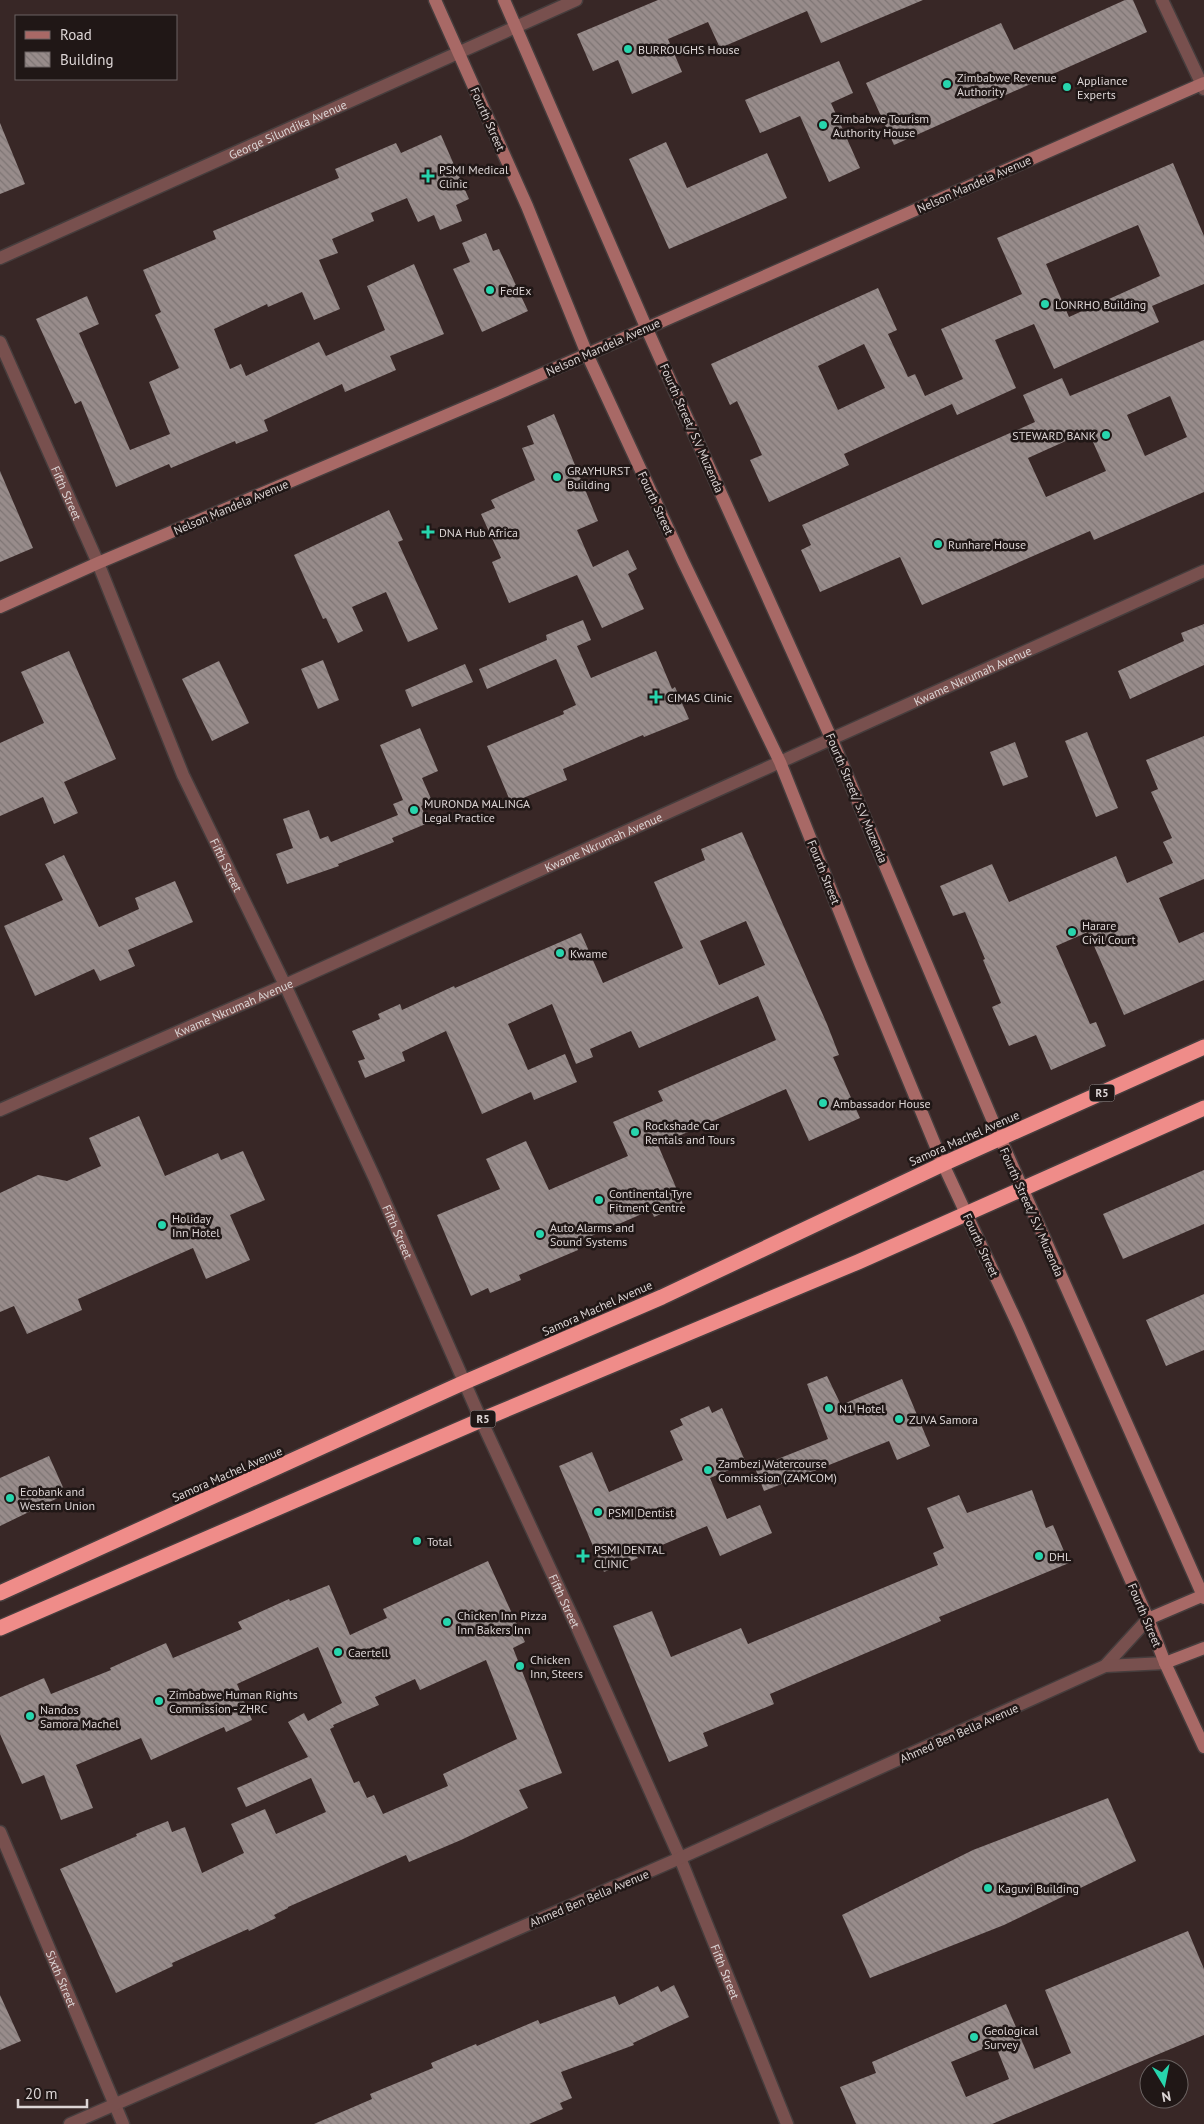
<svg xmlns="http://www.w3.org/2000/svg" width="1204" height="2124" font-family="'PT Sans',sans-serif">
  <defs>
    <pattern id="building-back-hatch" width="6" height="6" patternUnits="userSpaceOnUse" patternTransform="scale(1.25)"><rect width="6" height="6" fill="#988c8b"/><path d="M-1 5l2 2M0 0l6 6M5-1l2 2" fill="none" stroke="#7e7574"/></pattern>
  </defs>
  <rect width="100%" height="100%" fill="#2a2020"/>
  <!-- built -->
  <path fill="#382726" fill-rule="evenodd" d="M 0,0 L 1204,0 L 1204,2124 L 0,2124 ZM 16,16 L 176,16 L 176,79 L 16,79 ZM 1149,2069 L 1179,2069 L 1179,2099 L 1149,2099 Z"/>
  <!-- building -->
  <g fill="url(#building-back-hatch)" fill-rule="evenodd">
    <polygon points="658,0 923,0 821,43 807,11 720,48 708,22 668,39 682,72 632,94 618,60 593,71 577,34"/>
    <polygon points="1125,0 1133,0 1147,32 894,145 866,83 1001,23 1014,50"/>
    <polygon points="839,61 853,93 831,103 860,168 829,182 800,116 760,133 745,100"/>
    <polygon points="0,123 25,184 0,194"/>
    <polygon points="441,135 469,199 456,205 462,221 440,230 434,215 418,222 407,198 371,213 374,221 332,239 338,253 319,260 340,309 314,320 302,292 268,307 267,304 214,329 230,369 241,364 246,376 319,342 326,356 385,330 367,286 414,264 444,334 390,356 396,370 345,392 342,384 264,420 268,431 236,444 235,441 171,468 169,464 116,487 81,401 75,404 36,319 87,296 99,324 79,333 130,450 170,434 149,382 179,368 155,315 161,312 143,270 216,239 213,231 339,178 335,169 396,143 401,153"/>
    <polygon points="666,142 687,188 767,153 787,198 669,249 629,159"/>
    <path d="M 1173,163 L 1204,236 L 1204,284 L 1152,306 L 1159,322 L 1054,369 L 1034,324 L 995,340 L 1016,388 L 957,415 L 952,404 L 844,454 L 849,465 L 769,502 L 750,460 L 762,455 L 737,401 L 730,405 L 711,364 L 878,288 L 897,330 L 888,334 L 908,377 L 915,374 L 925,396 L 963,379 L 941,329 L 1022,294 L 997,238 ZM 1138,225 L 1160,276 L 1069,317 L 1046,264 ZM 864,344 L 885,388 L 838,410 L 818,366 Z"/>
    <polygon points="486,233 493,251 499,249 528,311 482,332 453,269 470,262 462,243"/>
    <path d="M 1204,340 L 1204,492 L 1094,540 L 1090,531 L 922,605 L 900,557 L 820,592 L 801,550 L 811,545 L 802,525 L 1035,422 L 1023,395 L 1062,378 L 1070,396 ZM 1170,396 L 1187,437 L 1145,456 L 1127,415 ZM 1088,431 L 1106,471 L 1046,497 L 1028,458 Z"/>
    <polygon points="554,414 598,521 577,530 593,567 628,550 637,569 628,574 644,609 602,628 577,575 509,603 492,562 501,558 481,514 495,508 491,500 535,480 522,448 534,444 527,426"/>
    <polygon points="0,471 33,548 0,562"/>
    <polygon points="389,510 403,540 398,542 438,629 408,642 386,592 352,607 363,631 338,643 326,618 323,619 294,555"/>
    <polygon points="583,620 591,640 577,646 591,678 656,651 672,689 675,687 689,719 644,737 643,735 563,769 567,780 511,803 487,746 564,714 563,711 576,705 556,659 487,689 479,669 547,640 546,635"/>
    <polygon points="1204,624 1204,665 1130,699 1118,671 1184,641 1181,633"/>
    <polygon points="69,651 116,759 64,782 78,813 54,824 43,797 0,816 0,743 44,723 21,672"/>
    <polygon points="323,660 339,700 318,709 301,669"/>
    <polygon points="219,661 249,723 212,741 182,679"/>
    <polygon points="465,664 473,682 412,707 405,690"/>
    <polygon points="420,728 438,771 422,778 432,801 421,806 428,823 392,838 394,842 338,864 339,866 287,884 276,854 293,848 283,819 309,810 320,839 328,836 331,842 398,815 393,804 403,800 380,745"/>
    <polygon points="1087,732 1118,808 1096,817 1065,741"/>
    <polygon points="1204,736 1204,879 1159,898 1179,943 1204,932 1204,980 1124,1015 1088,932 1056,946 1090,1024 1096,1022 1106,1046 1051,1070 1036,1035 1009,1046 992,1007 1001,1003 983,960 985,959 965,912 953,916 940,886 992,864 1009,902 1116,856 1127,883 1173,863 1163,842 1172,838 1151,792 1158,789 1146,760"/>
    <polygon points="1015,742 1028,777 1003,786 990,752"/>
    <path d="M 742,832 L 827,1024 L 839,1055 L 833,1057 L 860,1118 L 809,1141 L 786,1089 L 658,1145 L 683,1204 L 654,1217 L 651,1210 L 575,1243 L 578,1250 L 519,1275 L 521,1280 L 490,1293 L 488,1288 L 471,1296 L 437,1215 L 500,1189 L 486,1159 L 526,1141 L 549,1190 L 628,1156 L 613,1122 L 663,1101 L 658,1091 L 776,1040 L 758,996 L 639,1048 L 631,1031 L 590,1049 L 593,1057 L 576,1064 L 552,1004 L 508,1024 L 528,1070 L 565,1054 L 577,1082 L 534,1100 L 531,1092 L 482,1114 L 446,1031 L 402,1052 L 405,1061 L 365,1078 L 358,1061 L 365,1059 L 352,1031 L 380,1019 L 378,1014 L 400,1004 L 402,1010 L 454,986 L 455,988 L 581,933 L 603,983 L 683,948 L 654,882 L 705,860 L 701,849 ZM 746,921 L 765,965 L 719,985 L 700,941 Z"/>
    <polygon points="64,855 99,927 139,909 135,898 175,881 193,922 128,950 135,966 100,981 94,969 35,996 4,926 63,900 45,864"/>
    <polygon points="139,1116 165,1176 218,1153 221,1160 243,1151 265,1200 230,1215 250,1260 206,1279 193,1248 78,1299 82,1310 27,1334 14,1306 0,1312 0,1193 38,1175 67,1181 101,1166 89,1138"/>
    <polygon points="1204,1170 1204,1224 1123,1259 1103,1214"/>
    <polygon points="1204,1294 1204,1350 1166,1366 1146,1320"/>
    <polygon points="827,1376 841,1405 902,1379 930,1446 897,1460 889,1441 764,1491 755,1468 828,1439 807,1384"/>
    <polygon points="709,1406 712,1413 722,1408 746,1463 710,1478 727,1519 760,1505 772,1533 720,1556 707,1526 636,1556 638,1558 604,1572 559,1466 592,1452 609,1492 683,1460 670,1431 683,1425 680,1419"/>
    <polygon points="49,1456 66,1494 0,1526 0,1478"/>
    <polygon points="1032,1490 1046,1528 1053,1525 1069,1563 939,1617 941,1621 770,1694 774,1704 703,1733 708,1746 669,1762 613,1626 652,1611 671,1657 741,1628 748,1644 938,1565 933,1553 944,1548 927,1508 959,1495 967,1513"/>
    <path d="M 488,1561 L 525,1642 L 513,1648 L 562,1773 L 519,1790 L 528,1808 L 461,1840 L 409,1862 L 406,1855 L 288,1907 L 288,1908 L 274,1915 L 276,1918 L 249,1931 L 248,1929 L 172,1963 L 173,1966 L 116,1993 L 60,1869 L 137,1836 L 136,1834 L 168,1821 L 172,1832 L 185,1827 L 202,1873 L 244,1853 L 231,1824 L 265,1809 L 276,1834 L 326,1812 L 311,1778 L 246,1807 L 237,1788 L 308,1757 L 288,1722 L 304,1713 L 308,1721 L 342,1703 L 318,1647 L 237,1684 L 252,1720 L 226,1732 L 224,1727 L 151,1760 L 141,1738 L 76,1765 L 93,1808 L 61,1820 L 44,1775 L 22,1784 L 0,1734 L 0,1697 L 44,1678 L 51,1694 L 111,1670 L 110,1668 L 166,1643 L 173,1658 L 242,1629 L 238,1622 L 289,1599 L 290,1601 L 329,1585 L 350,1635 L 387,1618 L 383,1609 ZM 486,1660 L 517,1739 L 443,1774 L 448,1786 L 383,1814 L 374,1795 L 367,1798 L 359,1781 L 354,1783 L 330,1729 L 334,1727 L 333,1725 L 379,1705 L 375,1697 L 415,1679 L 420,1690 Z"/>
    <polygon points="1108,1798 1136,1861 1004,1925 870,1978 842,1915 973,1850"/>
    <path d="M 1188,1931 L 1204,1969 L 1204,2035 L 992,2124 L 856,2124 L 840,2087 L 876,2073 L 872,2062 L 1006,2004 L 1034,2069 L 1071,2053 L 1045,1990 ZM 995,2044 L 1009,2079 L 966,2097 L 951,2062 Z"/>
    <polygon points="674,1985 689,2017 633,2043 634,2045 561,2072 572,2098 560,2103 563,2109 529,2124 314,2124 372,2099 370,2094 433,2068 431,2063 476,2044 477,2046 538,2020 540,2024 615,1996 619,2005 658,1986 661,1992"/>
    <polygon points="0,1995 21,2041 0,2050"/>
  </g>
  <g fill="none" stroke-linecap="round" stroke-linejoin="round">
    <defs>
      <g id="street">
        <polyline points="1162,0 1204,89"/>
        <path id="s1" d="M 0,258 L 576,0"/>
        <path id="s2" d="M 0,342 L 98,563 L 183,775 L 285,985 L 375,1179 L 481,1420 L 577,1627 L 680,1858 L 787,2124"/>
        <path id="s3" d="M 0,1110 L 285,985 L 1204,571"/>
        <polyline points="1105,1666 1148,1619"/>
        <path id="s4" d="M 0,1832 L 123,2124"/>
        <polyline points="70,2124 680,1858 1105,1666 1165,1663"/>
      </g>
      <g id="secondary">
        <polyline points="435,0 527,206 587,354 683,561 780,762 860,963 943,1164 1019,1327 1148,1619 1165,1663 1204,1747"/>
        <polyline points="504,0 646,327 832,740 1000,1138 1204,1598"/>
        <polyline points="0,607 98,563 499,393 1204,83"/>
        <polyline points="1148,1619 1204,1595"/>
        <polyline points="1165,1663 1204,1648"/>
      </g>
      <g id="highway">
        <polyline points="0,1593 465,1382 662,1297 943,1164 1204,1047"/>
        <polyline points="0,1628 481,1420 858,1262 1204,1108"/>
      </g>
    </defs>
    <!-- street casing -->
    <use href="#street" stroke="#463d3d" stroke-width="15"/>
    <!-- secondary casing -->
    <use href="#secondary" stroke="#463d3d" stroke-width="15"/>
    <!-- highway casing -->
    <use href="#highway" stroke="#463d3d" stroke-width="18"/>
    <!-- street -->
    <use href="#street" stroke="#78504e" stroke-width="12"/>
    <!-- secondary -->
    <use href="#secondary" stroke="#a86966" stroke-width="12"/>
    <!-- highway -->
    <use href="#highway" stroke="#ef8c89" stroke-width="15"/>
  </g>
  <!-- markers -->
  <g fill="#27d5ad" stroke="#201716" stroke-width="2">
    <circle cx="628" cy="49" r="5"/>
    <circle cx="947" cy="84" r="5"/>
    <circle cx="1067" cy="87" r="5"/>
    <circle cx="823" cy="125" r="5"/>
    <path d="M425.5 168.5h5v5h5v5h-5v5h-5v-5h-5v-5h5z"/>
    <circle cx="490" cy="290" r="5"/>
    <circle cx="1045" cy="304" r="5"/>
    <circle cx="1106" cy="435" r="5"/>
    <circle cx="557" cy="477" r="5"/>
    <path d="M425.5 524.5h5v5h5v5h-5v5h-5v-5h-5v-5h5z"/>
    <circle cx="938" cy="544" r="5"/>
    <path d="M653.5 689.5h5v5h5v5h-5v5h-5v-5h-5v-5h5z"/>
    <circle cx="414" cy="810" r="5"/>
    <circle cx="1072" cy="932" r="5"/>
    <circle cx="560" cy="953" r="5"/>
    <circle cx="823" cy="1103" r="5"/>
    <circle cx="635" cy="1132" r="5"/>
    <circle cx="599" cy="1200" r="5"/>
    <circle cx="162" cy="1225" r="5"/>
    <circle cx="540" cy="1234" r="5"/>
    <circle cx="829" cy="1408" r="5"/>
    <circle cx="899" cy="1419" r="5"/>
    <circle cx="708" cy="1470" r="5"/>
    <circle cx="10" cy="1498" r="5"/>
    <circle cx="598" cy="1512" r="5"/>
    <circle cx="417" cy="1541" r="5"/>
    <path d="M580.5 1548.5h5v5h5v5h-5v5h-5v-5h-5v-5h5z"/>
    <circle cx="1039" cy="1556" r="5"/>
    <circle cx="447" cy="1622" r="5"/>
    <circle cx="338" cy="1652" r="5"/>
    <circle cx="520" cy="1666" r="5"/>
    <circle cx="159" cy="1701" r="5"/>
    <circle cx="30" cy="1716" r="5"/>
    <circle cx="988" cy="1888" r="5"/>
    <circle cx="974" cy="2037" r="5"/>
  </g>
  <g text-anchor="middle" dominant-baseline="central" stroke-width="5" stroke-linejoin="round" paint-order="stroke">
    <!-- shield labels -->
    <g fill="#201716" stroke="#a49c9c" stroke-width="1">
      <rect x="1089.5" y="1084.5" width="25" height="17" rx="4"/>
      <rect x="470.5" y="1410.5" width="25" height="17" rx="4"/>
    </g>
    <g font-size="11" font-weight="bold" fill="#dcd5d5">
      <text x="1102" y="1093">R5</text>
      <text x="483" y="1419">R5</text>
    </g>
    <!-- poi labels -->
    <g font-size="12" fill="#dcd5d5" stroke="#201716" text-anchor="start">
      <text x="638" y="49">BURROUGHS House</text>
      <text x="957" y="77">Zimbabwe Revenue<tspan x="957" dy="14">Authority</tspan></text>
      <text x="1077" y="80">Appliance<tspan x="1077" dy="14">Experts</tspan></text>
      <text x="833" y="118">Zimbabwe Tourism<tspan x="833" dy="14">Authority House</tspan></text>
      <text x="439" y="169">PSMI Medical<tspan x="439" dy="14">Clinic</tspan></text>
      <text x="500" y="290">FedEx</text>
      <text x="1055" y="304">LONRHO Building</text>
      <text x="1096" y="435" text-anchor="end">STEWARD BANK</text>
      <text x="567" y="470">GRAYHURST<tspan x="567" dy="14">Building</tspan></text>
      <text x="439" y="532">DNA Hub Africa</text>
      <text x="948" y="544">Runhare House</text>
      <text x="667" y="697">CIMAS Clinic</text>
      <text x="424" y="803">MURONDA MALINGA<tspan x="424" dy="14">Legal Practice</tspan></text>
      <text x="1082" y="925">Harare<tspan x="1082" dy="14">Civil Court</tspan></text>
      <text x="570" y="953">Kwame</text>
      <text x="833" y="1103">Ambassador House</text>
      <text x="645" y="1125">Rockshade Car<tspan x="645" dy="14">Rentals and Tours</tspan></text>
      <text x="609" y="1193">Continental Tyre<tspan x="609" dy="14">Fitment Centre</tspan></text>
      <text x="172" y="1218">Holiday<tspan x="172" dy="14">Inn Hotel</tspan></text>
      <text x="550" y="1227">Auto Alarms and<tspan x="550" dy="14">Sound Systems</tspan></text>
      <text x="839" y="1408">N1 Hotel</text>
      <text x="909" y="1419">ZUVA Samora</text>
      <text x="718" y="1463">Zambezi Watercourse<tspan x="718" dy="14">Commission (ZAMCOM)</tspan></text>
      <text x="20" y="1491">Ecobank and<tspan x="20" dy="14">Western Union</tspan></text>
      <text x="608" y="1512">PSMI Dentist</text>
      <text x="427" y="1541">Total</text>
      <text x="594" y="1549">PSMI DENTAL<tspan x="594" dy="14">CLINIC</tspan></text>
      <text x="1049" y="1556">DHL</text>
      <text x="457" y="1615">Chicken Inn Pizza<tspan x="457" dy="14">Inn Bakers Inn</tspan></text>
      <text x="348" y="1652">Caertell</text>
      <text x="530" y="1659">Chicken<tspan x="530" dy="14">Inn, Steers</tspan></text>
      <text x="169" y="1694">Zimbabwe Human Rights<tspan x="169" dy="14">Commission - ZHRC</tspan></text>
      <text x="40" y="1709">Nandos<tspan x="40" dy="14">Samora Machel</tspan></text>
      <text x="998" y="1888">Kaguvi Building</text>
      <text x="984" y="2030">Geological<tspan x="984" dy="14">Survey</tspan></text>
    </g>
    <!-- street labels -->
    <g font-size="12" fill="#dcd5d5" stroke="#201716">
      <text transform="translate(488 119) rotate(66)">Fourth Street</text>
      <text stroke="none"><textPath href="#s1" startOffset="315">George Silundika Avenue</textPath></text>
      <text transform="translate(974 184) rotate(-24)">Nelson Mandela Avenue</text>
      <text transform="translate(603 347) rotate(-24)">Nelson Mandela Avenue</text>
      <text transform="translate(692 428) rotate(66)">Fourth Street/ S.V Muzenda</text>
      <text stroke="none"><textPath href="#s2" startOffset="165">Fifth Street</textPath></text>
      <text transform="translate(656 503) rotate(65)">Fourth Street</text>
      <text transform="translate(231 507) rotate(-23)">Nelson Mandela Avenue</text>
      <text stroke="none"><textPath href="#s3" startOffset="1065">Kwame Nkrumah Avenue</textPath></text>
      <text transform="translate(857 798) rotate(67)">Fourth Street/ S.V Muzenda</text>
      <text stroke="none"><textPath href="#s3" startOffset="660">Kwame Nkrumah Avenue</textPath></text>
      <text stroke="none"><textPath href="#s2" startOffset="570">Fifth Street</textPath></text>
      <text transform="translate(824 872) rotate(68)">Fourth Street</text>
      <text stroke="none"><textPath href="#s3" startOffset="255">Kwame Nkrumah Avenue</textPath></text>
      <text transform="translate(964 1138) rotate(-24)">Samora Machel Avenue</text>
      <text transform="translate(1032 1212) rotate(66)">Fourth Street/ S.V Muzenda</text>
      <text stroke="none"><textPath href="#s2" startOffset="975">Fifth Street</textPath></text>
      <text transform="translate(981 1245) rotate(65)">Fourth Street</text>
      <text transform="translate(597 1308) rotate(-24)">Samora Machel Avenue</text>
      <text transform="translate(227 1474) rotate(-24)">Samora Machel Avenue</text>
      <text stroke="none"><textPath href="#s2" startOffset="1380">Fifth Street</textPath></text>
      <text transform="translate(1145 1615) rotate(67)">Fourth Street</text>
      <text transform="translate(959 1733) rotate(-24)">Ahmed Ben Bella Avenue</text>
      <text transform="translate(589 1898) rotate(-23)">Ahmed Ben Bella Avenue</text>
      <text stroke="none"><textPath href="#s2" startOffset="1784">Fifth Street</textPath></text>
      <text stroke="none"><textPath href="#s4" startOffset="159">Sixth Street</textPath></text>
    </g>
  </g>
  <!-- legend -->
  <rect x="15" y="15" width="162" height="65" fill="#201716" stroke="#6b6362"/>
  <rect x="25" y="31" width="25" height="8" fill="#a86966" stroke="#6b6362"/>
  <text x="60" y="40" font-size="15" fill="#dcd5d5">Road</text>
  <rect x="25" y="52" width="25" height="15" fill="url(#building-back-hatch)" stroke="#6b6362"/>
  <text x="60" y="65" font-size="15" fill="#dcd5d5">Building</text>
  <!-- north arrow -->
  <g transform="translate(1164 2084) rotate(170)"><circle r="24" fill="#201716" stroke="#6b6362"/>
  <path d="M0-4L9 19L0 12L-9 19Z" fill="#27d5ad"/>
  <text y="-8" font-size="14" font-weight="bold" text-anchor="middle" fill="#dcd5d5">N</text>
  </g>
  <!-- scale -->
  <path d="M18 2099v8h69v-8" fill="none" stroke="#dcd5d5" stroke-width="2.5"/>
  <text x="25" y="2099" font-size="15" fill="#dcd5d5" stroke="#201716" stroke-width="4" paint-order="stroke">20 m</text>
</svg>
